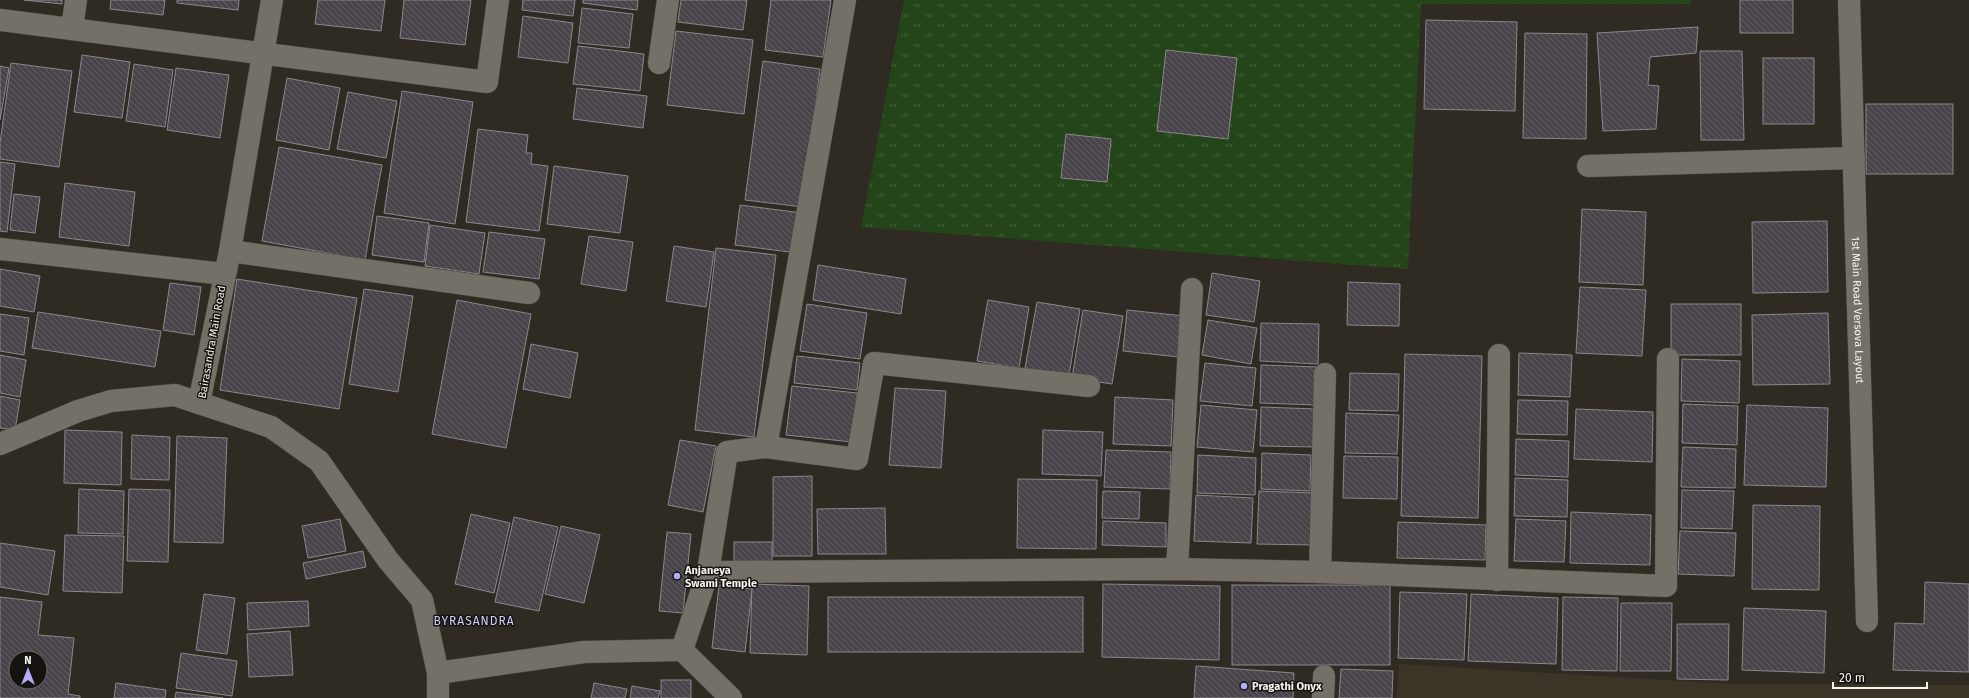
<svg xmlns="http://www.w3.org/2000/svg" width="1969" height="698" font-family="'Fira Sans',sans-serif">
  <defs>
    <pattern id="grass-tufts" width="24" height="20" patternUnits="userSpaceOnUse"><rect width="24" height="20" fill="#244519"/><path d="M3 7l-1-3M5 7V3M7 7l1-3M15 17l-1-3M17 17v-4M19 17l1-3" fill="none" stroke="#44603b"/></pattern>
    <pattern id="building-back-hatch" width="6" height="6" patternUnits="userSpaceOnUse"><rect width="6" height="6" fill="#49434a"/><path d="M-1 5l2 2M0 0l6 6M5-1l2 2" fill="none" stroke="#645f64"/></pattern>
  </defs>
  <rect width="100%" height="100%" fill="#2f2b23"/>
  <!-- built -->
  <polygon fill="#3c3427" points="1399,664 1732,684 1969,685 1969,698 1397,698"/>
  <!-- grass -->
  <polygon fill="url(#grass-tufts)" points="904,0 1691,0 1691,4 1421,4 1408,269 861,227"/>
  <!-- building -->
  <g fill="url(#building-back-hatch)" stroke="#8d868d" fill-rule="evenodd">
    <polygon points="24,0 62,0 62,4"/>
    <polygon points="111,0 165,0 163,15 110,9"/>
    <polygon points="177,0 239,0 238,10 177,3"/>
    <polygon points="318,0 385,0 381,31 315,24"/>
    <polygon points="404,0 471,0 465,45 400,38"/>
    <polygon points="523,0 575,0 573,16 522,10"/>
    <polygon points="583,0 638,0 637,10 583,3"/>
    <polygon points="681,0 747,0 743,30 678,22"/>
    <polygon points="771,0 831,0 823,57 765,50"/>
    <rect x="1740" y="0" width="53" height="33"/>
    <polygon points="582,8 633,14 629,48 578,43"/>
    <polygon points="523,16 573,23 568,63 518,57"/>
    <polygon points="1426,20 1517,22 1515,111 1424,109"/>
    <polygon points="1698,27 1696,53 1650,57 1648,85 1659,86 1656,129 1603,131 1597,33"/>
    <polygon points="676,31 753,40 744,114 667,105"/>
    <polygon points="1525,33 1587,34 1586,139 1523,138"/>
    <polygon points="578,46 644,54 640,91 573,84"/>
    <polygon points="1166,50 1237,58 1228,139 1157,131"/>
    <polygon points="1700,51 1742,51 1744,140 1701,140"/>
    <polygon points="82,55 130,62 122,118 74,112"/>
    <rect x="1763" y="58" width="51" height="66"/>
    <polygon points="763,61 820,69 803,207 745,200"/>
    <polygon points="11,63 72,71 59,167 0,159 0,143"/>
    <polygon points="134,64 173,70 165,127 126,121"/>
    <polygon points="0,66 9,68 0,120"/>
    <polygon points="176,68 229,75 220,138 167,130"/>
    <polygon points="287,78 340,88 329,150 276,140"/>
    <polygon points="577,88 647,96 643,128 573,119"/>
    <polygon points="402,91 473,102 455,224 384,213"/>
    <polygon points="348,92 397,101 386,158 337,149"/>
    <rect x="1866" y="104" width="87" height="70"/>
    <polygon points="478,129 528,135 526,153 532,153 531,164 548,166 539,231 466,222"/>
    <polygon points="1066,134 1111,139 1107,182 1061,178"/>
    <polygon points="279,147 382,165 365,260 262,241"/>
    <polygon points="0,162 15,164 7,232 0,231"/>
    <polygon points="554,166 628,176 620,233 547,224"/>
    <polygon points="65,183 135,192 129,246 59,237"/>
    <polygon points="14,194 40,197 35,233 10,230"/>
    <polygon points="740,205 802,213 797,253 735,245"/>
    <polygon points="1582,209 1646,212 1643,285 1579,282"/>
    <polygon points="377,216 429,223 424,262 372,255"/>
    <polygon points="1827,221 1828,292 1753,293 1752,222"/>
    <polygon points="430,225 485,233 479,274 425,266"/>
    <polygon points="489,232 545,239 539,279 483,272"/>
    <polygon points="589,236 633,242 626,291 581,284"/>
    <polygon points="674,246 714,252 706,307 666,301"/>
    <polygon points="716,248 776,255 754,437 695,430"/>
    <polygon points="818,265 906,279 901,314 813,300"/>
    <polygon points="0,269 40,276 34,312 0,306"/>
    <polygon points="1212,273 1260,281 1254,322 1206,315"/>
    <polygon points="237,279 357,298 339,409 220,390"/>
    <polygon points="1348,282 1400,284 1399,326 1347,325"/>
    <polygon points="170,283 201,287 194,335 163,330"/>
    <polygon points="1580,287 1646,290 1642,356 1576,353"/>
    <polygon points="364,289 413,296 398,392 349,384"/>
    <polygon points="457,300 531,314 506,448 432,434"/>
    <polygon points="988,300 1029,307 1019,368 977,361"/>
    <polygon points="1037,302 1080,309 1069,375 1025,368"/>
    <polygon points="807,304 867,313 860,359 800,351"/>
    <rect x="1671" y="304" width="70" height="51"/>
    <polygon points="1083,310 1123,316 1112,384 1072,378"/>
    <polygon points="1127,310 1184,316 1179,357 1123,351"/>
    <polygon points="38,312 161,331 155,367 32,348"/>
    <polygon points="1828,313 1830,384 1753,385 1752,315"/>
    <polygon points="0,314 29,318 24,355 0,351"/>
    <polygon points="1208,320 1257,328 1251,364 1202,355"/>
    <polygon points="1261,323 1319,324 1318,364 1260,361"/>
    <polygon points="531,344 578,353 570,398 523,389"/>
    <polygon points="1519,353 1572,355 1570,397 1518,395"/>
    <polygon points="1405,354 1482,356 1478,518 1401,516"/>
    <polygon points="0,355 26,360 20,397 0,393"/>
    <polygon points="797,356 860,363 857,390 794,383"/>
    <polygon points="1682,359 1740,361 1739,403 1681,401"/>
    <polygon points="1205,363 1256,368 1252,406 1200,401"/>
    <polygon points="1261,365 1317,367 1316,405 1260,403"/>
    <polygon points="1350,373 1399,374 1398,411 1349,410"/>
    <polygon points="792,386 857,393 852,442 786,435"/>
    <polygon points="895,388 946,391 941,468 889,465"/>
    <polygon points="0,396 20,400 15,430 0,428"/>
    <polygon points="1115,397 1173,400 1171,446 1113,444"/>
    <polygon points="1518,400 1568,401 1567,435 1517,434"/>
    <polygon points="1683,404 1738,406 1737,445 1682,443"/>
    <polygon points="1201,405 1257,410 1253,452 1197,447"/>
    <polygon points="1747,405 1828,408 1826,487 1744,485"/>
    <polygon points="1261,407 1317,409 1316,447 1260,446"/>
    <polygon points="1576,409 1653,412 1652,462 1574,459"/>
    <polygon points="1346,413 1399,415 1397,454 1345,453"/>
    <polygon points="65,430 122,432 121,485 64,483"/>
    <polygon points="1043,430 1103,432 1101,476 1042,474"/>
    <polygon points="132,435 170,437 169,480 131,479"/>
    <polygon points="177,436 227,438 223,543 174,542"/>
    <polygon points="1516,439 1569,441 1568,477 1515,475"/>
    <polygon points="680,440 716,446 703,512 668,505"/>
    <polygon points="1683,447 1736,449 1735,488 1681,487"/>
    <polygon points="1106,450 1171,452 1170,489 1104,487"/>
    <polygon points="1262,453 1311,455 1310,491 1261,489"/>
    <polygon points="1198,455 1256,458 1255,495 1197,493"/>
    <polygon points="1344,456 1398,457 1397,499 1343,498"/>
    <polygon points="812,476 812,556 773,556 773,477"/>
    <polygon points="1515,478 1568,480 1567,517 1514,516"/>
    <polygon points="1018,479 1097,480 1096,549 1017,548"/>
    <polygon points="79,489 124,491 123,534 78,533"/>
    <polygon points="129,489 170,490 168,562 127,561"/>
    <polygon points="1682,490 1734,491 1732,529 1681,528"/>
    <polygon points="1103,491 1140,492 1139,519 1102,518"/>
    <polygon points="1259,491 1314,493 1313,545 1257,544"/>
    <polygon points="1196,495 1253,498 1251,543 1194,541"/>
    <polygon points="1753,505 1820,506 1819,590 1752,589"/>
    <polygon points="885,508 886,554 818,554 817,509"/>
    <polygon points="1571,512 1651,515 1650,565 1570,563"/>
    <polygon points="471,514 510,523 494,593 455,584"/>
    <polygon points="514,517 558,527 539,611 495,602"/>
    <polygon points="340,519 346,551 308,558 302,526"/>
    <polygon points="1516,519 1566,521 1564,562 1514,561"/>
    <polygon points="1103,521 1166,523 1166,547 1102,545"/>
    <polygon points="1398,522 1486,525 1485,560 1397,558"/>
    <polygon points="561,526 600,535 584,603 545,594"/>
    <polygon points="1680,531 1736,533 1734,576 1678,574"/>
    <polygon points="667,532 691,534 683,613 659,611"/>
    <polygon points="65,535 124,536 122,593 63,591"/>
    <rect x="734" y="542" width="38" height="19"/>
    <polygon points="0,543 55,551 48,595 0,587"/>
    <polygon points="363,551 366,567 306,579 303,563"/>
    <polygon points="1925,582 1969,584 1969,672 1893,670 1895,623 1924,624"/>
    <polygon points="752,584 809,586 807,655 750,653"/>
    <polygon points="1103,584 1220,586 1219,660 1102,657"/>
    <polygon points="719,585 752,589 745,652 712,648"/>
    <rect x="1232" y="585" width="158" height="80"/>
    <polygon points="1400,592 1467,594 1464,660 1398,658"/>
    <polygon points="204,594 235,598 227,654 196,650"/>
    <polygon points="1471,594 1558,598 1556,664 1468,661"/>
    <path d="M 0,597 L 42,602 L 38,635 L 74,638 L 68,694 L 80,696 L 80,698 L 0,698 ZM 16,658 L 40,658 L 40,682 L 16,682 Z"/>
    <rect x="828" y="597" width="255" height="55"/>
    <polygon points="1563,597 1618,598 1617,671 1562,670"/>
    <polygon points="308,601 309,626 248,630 247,603"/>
    <polygon points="1621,603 1672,603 1671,671 1620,671"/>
    <polygon points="1744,608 1826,611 1824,673 1742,670"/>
    <polygon points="1677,624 1729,624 1728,680 1677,679"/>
    <polygon points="290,631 293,675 249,677 247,634"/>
    <polygon points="181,653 237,661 232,696 176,688"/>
    <polygon points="1196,666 1294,673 1293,698 1194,698"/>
    <polygon points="1341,669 1393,671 1392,698 1339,698"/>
    <rect x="661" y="680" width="30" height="18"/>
    <polygon points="116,683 166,690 165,698 114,698"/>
    <polygon points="594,683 627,689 625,698 591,698"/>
    <polygon points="632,686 660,691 658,698 630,698"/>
    <polygon points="176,692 223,698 175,698"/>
  </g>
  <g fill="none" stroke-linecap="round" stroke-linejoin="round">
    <defs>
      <g id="minor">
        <polyline points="272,0 230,251 199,403 271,427 319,461 388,560 422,600 438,673 438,698"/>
        <path id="s1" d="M 1849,0 L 1867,621"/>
        <polyline points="0,20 487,82 498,0"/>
        <polyline points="72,29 76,0"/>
        <polyline points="659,63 668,0"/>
        <polyline points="1588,166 1854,158"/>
        <polyline points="0,249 224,274"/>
        <polyline points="230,251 529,293"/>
        <polyline points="0,444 78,411 111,401 175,395 199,403"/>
        <polyline points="766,447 857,459 874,363 1089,386"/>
        <polyline points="1177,569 1192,289"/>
        <polyline points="708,572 1177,569 1320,572 1666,586 1668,359"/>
        <polyline points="1320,572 1325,374"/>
        <polyline points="1497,580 1499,355"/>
        <polyline points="682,650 731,698"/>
        <polyline points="438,673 584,652 682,650 708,572 727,452 766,447 845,0"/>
        <polyline points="1323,698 1324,676"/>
      </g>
    </defs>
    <!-- minor casing -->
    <use href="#minor" stroke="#4d4942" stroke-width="23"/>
    <!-- minor -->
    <use href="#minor" stroke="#746f67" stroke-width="22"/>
  </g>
  <!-- markers -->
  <g fill="#b5acf8" stroke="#151310" stroke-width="1.5">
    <circle cx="677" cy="576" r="4"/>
    <circle cx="1244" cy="686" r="4"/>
  </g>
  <g text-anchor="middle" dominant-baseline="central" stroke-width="3" stroke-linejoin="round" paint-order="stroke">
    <!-- street labels -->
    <g font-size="11" fill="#f6f3ee" stroke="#151310">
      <text stroke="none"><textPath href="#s1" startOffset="310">1st Main Road Versova Layout</textPath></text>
      <text transform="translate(212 342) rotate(-80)">Bairasandra Main Road</text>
    </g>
    <!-- poi labels -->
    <g font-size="11" font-weight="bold" fill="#f6f3ee" stroke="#151310" text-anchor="start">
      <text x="685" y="570">Anjaneya<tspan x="685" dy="13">Swami Temple</tspan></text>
      <text x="1252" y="686">Pragathi Onyx</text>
    </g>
    <!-- neighbourhood labels -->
    <g font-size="12" letter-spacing="1" fill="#d4d0fc" stroke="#151310">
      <text x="474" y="621">BYRASANDRA</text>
    </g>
  </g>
  <!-- north arrow -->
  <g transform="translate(28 670)"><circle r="19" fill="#151310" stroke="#6f6d69"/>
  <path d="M0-3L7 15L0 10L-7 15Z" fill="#b5acf8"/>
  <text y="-6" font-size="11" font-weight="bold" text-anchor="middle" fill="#f6f3ee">N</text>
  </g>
  <!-- scale -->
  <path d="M1833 682v6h94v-6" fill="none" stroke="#f6f3ee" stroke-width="2"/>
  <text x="1839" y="682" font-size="12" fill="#f6f3ee" stroke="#151310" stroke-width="3" paint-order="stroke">20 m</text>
</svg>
